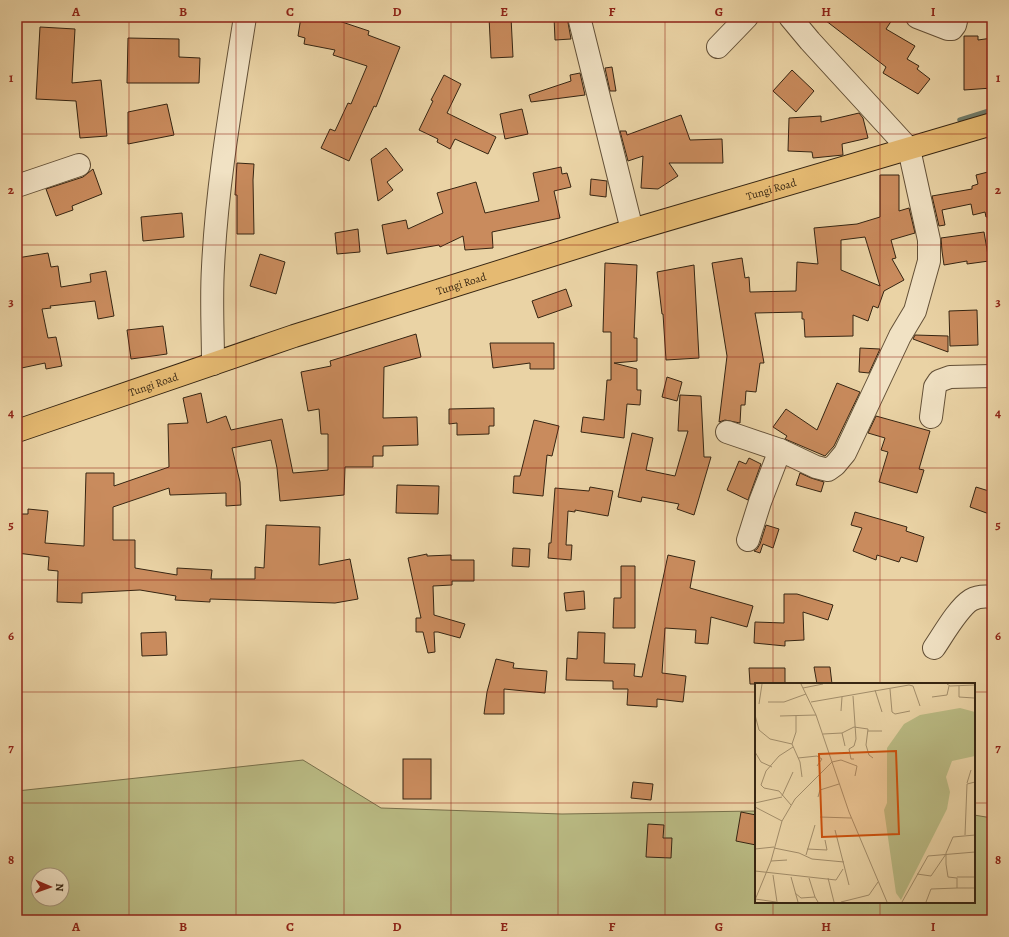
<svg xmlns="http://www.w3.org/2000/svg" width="1009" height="937" font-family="Alegreya,serif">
  <rect width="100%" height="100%" fill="#ead3a5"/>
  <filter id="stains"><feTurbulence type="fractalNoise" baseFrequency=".005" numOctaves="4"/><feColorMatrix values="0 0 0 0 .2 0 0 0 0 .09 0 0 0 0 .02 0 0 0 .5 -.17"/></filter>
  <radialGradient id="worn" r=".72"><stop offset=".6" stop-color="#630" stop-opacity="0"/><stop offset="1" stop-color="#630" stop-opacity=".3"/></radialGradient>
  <!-- green -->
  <path fill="#babb84" stroke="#78704b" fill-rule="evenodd" d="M 303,760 L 381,808 L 562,814 L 756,811 L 756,902 L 974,902 L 974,815 L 992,818 L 992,920 L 17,920 L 17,791 ZM 38,875 L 62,875 L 62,899 L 38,899 Z"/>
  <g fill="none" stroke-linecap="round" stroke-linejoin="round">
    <!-- stream -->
    <polyline stroke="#717d6b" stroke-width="5.5" points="960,120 992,110"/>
  </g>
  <!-- building -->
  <g fill="#c98b5d" stroke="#362512" fill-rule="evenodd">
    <polygon points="301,17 322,17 336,20 369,31 368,35 400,47 376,107 374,106 349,161 321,148 330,129 335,131 348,103 351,104 367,66 333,55 335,50 304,44 305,38 298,36"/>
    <polygon points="489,17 511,17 513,57 491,58"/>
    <polygon points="554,17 567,17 571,39 555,40"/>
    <polygon points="821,17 894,17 886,29 915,46 907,59 919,66 917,69 930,79 918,94 883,73 886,67"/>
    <polygon points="40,27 75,29 72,83 101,80 107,136 80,138 76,101 36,99"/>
    <polygon points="964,36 978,36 978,40 992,38 992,88 964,90"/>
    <polygon points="128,38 179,39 179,57 200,58 199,83 127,83"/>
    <polygon points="612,67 616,91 610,91 605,68"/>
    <polygon points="792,70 814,91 796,112 773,91"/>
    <polygon points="580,73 585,95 531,102 529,95 571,81 570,75"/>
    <polygon points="444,75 461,84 447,113 496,137 488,154 455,139 450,149 437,142 438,139 419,130 433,101 431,100"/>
    <polygon points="167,104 174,135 128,144 128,112"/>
    <polygon points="522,109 528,134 505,139 500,114"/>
    <polygon points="859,113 863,118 868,138 842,144 843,155 813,158 812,152 788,151 789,118 821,116 821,122"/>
    <polygon points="681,115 690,140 722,139 723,163 669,163 678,176 658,189 641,188 643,156 628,161 620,131 626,131 627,135"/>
    <polygon points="386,148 403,170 387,182 393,190 378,201 371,159"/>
    <polygon points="237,163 254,164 253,180 254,234 237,234 237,195 235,195"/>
    <polygon points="561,167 562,174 567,173 571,187 554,191 560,218 492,232 493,248 465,250 463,236 440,247 439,245 387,254 382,225 406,220 408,229 443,213 437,193 476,182 485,213 539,201 533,173"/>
    <polygon points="93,169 102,194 72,206 73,210 56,216 46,189 83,177"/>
    <polygon points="992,171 992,217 986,217 985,212 973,215 971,204 942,210 945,225 939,226 932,196 972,189 972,186 978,184 976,175"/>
    <path d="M 880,175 L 899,175 L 899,211 L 909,208 L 915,233 L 891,240 L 896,258 L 892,259 L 904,280 L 884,291 L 878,308 L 873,306 L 868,321 L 853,315 L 853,336 L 805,337 L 804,319 L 802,319 L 802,312 L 755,313 L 764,363 L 760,363 L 756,392 L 746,391 L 745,405 L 741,405 L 740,423 L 725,420 L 719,422 L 727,356 L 712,263 L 742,258 L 745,278 L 749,277 L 750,292 L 796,291 L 797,262 L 818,264 L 814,228 L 857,224 L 880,217 ZM 865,237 L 880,286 L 841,270 L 841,240 Z"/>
    <polygon points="591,179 607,181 606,197 590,195"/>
    <polygon points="182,213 184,237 143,241 141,217"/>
    <polygon points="358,229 360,252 337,254 335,233"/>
    <polygon points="984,232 989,261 967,264 967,261 944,265 942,251 941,238"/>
    <polygon points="48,253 51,267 58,266 61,287 91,282 90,274 106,271 114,316 98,319 95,301 50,306 51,308 42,309 48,338 56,337 62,366 46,369 45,363 17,369 17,258"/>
    <polygon points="260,254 285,262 276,294 250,286"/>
    <polygon points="605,263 637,265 634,338 637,338 637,361 614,363 637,369 637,390 641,390 640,405 627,404 624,438 581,432 583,417 604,420 607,380 611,380 611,332 603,332"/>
    <polygon points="694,265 699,358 666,360 663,314 662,314 657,272"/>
    <polygon points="566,289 572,306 538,318 532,301"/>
    <polygon points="977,310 978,345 950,346 949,311"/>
    <polygon points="163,326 167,354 131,359 127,330"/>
    <polygon points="416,334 421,357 384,367 383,418 417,417 418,445 383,446 383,456 373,456 373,467 345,467 344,495 280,501 277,468 271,440 232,448 240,482 241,505 226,506 226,493 170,495 169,488 113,507 113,540 135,540 135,568 177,575 177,568 212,570 211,579 255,579 255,567 264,568 266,525 320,527 319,565 350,559 358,599 335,603 210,599 210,602 175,600 176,596 140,590 82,593 82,603 57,602 58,571 48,570 49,557 17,553 17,541 21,514 28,514 28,509 48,511 45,543 84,546 86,473 114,473 114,486 169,467 168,424 188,423 183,398 201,393 207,423 226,416 231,430 282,419 293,473 328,470 328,434 321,434 319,409 308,411 301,372 331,366 330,361"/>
    <polygon points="915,335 948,336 948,352 913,339"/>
    <polygon points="490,343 554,343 554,369 530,369 530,363 493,368"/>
    <polygon points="860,348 880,349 869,373 859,372"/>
    <polygon points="667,377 682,382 677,401 662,397"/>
    <polygon points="837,383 860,392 834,446 825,456 785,439 787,436 773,427 786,409 817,430"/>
    <polygon points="680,395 701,396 704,457 711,457 694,515 677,509 679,504 642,497 641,502 618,497 632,433 653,438 646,470 675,476 688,431 678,431"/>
    <polygon points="494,408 494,426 489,426 489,434 457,435 457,423 449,424 449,409"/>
    <polygon points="876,416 930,431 919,469 924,470 917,493 879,482 888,452 881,450 885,438 868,433"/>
    <polygon points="534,420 559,426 552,456 547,455 543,496 513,493 514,476 520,476"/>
    <polygon points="749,458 761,464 748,500 727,490 739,461 746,464"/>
    <polygon points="800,473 811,478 824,482 821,492 796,485"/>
    <polygon points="397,485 439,486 438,514 396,513"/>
    <polygon points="590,487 613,491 608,516 575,510 575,512 568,511 566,545 572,545 571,560 548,558 549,543 551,543 555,488 589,491"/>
    <polygon points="976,487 992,492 992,515 970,507"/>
    <polygon points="855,512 907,527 906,531 924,537 917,562 901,557 899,562 877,555 876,560 853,551 862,528 851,525"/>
    <polygon points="766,525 779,529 773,548 763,544 760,553 754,551 757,549 760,544"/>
    <polygon points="513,548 530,549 529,567 512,566"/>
    <polygon points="427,554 427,556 451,555 451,560 474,560 474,581 452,581 452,585 433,586 434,615 465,624 460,638 438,632 434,632 435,652 428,653 423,632 416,632 416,618 421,618 408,558"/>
    <polygon points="668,555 695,561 690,588 753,606 747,627 711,617 708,644 695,643 696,630 665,628 662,673 686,676 683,702 657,699 657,707 627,705 628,689 613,689 613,681 566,680 567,658 577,659 578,632 605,633 604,663 635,664 634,676 642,677"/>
    <polygon points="621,566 635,566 635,628 613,628 614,598 621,598"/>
    <polygon points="584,591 585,609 566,611 564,593"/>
    <polygon points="784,594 797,594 833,605 828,620 803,612 804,640 785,641 785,646 754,643 755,622 784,623"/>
    <polygon points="166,632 167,655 142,656 141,633"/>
    <polygon points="496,659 514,663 513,668 547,671 545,693 504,689 504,714 484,714 487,692"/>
    <polygon points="814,667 830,667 832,684 817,684"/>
    <polygon points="749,668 785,668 785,684 750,684"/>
    <rect x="403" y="759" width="28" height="40"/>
    <polygon points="633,782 653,784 651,800 631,798"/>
    <polygon points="741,812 756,815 756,845 736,841"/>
    <polygon points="648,824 664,825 663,838 672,838 671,858 646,857"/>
  </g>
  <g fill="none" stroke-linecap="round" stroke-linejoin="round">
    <defs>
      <g id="minor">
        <polyline points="579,17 632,230"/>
        <polyline points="917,17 948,29 952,29 955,25 957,17"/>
        <polyline points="718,47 747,17"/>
        <polyline points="17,186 79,165"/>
        <path d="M 213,364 C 213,332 211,299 213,267 C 217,183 232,100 245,17"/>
        <polyline points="931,417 935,387 939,381 950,377 992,376"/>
        <polyline points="727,432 780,450 816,467 828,470 835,465 845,453 900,336 915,311 929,261 929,240 909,149 810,41 790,17"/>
        <polyline points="748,540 760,502 780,450"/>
        <path d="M 934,648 C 943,635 958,608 971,600 C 978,596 984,596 992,597"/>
      </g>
      <g id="major">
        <path id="s1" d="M 17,431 L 294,336 L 632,230 L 992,124"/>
      </g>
    </defs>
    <!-- minor casing -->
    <use href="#minor" stroke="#635037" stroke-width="24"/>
    <!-- major casing -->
    <use href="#major" stroke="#362512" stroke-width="24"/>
    <!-- minor -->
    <use href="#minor" stroke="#f1e2c4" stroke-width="22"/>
    <!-- major -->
    <use href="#major" stroke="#e5ba72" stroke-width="22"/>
  </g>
  <!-- grid -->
  <path fill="none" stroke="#8f2418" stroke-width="1" stroke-opacity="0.55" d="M 129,17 L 129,920M 236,17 L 236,920M 344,17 L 344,920M 451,17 L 451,920M 558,17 L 558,920M 665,17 L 665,920M 773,17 L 773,684M 880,17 L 880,684M 17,134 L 992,134M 17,245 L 992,245M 17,357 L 992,357M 17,468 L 992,468M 17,580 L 992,580M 17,692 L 756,692M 974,692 L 992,692M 17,803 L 756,803M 974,803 L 992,803M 773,902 L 773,920M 880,902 L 880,920"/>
  <g text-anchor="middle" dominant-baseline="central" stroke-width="3" stroke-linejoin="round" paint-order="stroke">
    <!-- street labels -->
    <g font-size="11" fill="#362512" stroke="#f1e2c4">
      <text stroke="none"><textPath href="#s1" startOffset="792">Tungi Road</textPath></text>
      <text stroke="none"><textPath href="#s1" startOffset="468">Tungi Road</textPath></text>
      <text stroke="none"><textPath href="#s1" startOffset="144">Tungi Road</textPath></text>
    </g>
  </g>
  <!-- overview -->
  <g transform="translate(755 683)">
    <rect width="220" height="220" fill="#ead3a5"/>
    <path d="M 205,25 L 220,29 L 220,73 L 197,78 L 191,94 L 195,109 L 192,126 L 146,217 L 141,210 L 129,127 L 132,120 L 132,65 L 149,41 L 165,32 Z" fill="#babb84"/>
    <path fill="none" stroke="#a28d6a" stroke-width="1" d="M 46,1 L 61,32 L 94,129 L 132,219M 192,1 L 195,3 L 220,2M 204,3 L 204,14 L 219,15M 48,5 L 68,1M 135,6 L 137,29 L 140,31 L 155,28M 120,7 L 127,29M 98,13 L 101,56 L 99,63 L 94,66 L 96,76 L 99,76M 177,14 L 192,12 L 194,3M 13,19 L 29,19 L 51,11M 56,19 L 154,2 L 158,3 L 165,23M 4,21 L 7,1M 86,28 L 87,14M 0,32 L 4,47 L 15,56 L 37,61M 41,32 L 41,49 L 37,61 L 45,79 L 47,94M 25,33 L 61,32M 113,48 L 127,48M 87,50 L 90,63M 68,51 L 87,50 L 99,44 L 113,46 L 111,62 L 114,72 L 118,75M 0,69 L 6,79 L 17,84M 43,75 L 62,73 L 67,76 L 62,83M 212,100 L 216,87M 27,113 L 38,89M 63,114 L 65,107 L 84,101M 0,120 L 27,114M 36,122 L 24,108 L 9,105 L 6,102 L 11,88 L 24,73 L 38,64M 0,124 L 27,138M 65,134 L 96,135M 80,147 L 94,202M 210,152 L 212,101 L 220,99M 19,165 L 44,170 L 57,176 L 89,179M 0,166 L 19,164M 52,166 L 72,167 L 70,157M 51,172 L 60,142M 16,178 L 32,177M 0,188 L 81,197 L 88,186M 162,191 L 176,193 L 191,171M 18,192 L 22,219M 36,194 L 43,219M 202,194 L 220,194M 54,195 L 60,214M 73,195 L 79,219M 202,205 L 220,205M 40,210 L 46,215 L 60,214 L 63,219M 0,216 L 21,219M 0,217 L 16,178 L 27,138 L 40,116 L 77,79 L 86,77 L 102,83 L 100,93M 86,219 L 114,212 L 123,199M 147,219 L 173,173 L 220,169M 171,219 L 176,206 L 202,205 L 202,195 L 193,194 L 191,181 L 191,170 L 198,154 L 220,152"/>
    <path fill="#cd510d" fill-opacity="0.15" stroke="#cd510d" stroke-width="2" d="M 141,68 L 144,151 L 67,154 L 64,71 Z"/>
    <rect width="220" height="220" fill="none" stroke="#362512" stroke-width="2"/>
  </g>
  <!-- margin -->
  <rect width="1009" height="937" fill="none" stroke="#ead3a5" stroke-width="44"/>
  <!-- north arrow -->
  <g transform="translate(50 887) rotate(92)"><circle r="19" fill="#f1e2c4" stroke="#a6967d"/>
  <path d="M0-3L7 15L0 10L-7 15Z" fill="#8f2418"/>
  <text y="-6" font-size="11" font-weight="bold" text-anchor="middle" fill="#362512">N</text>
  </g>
  <rect x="22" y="22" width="965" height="893" fill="none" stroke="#8f2418" stroke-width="1.5"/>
  <g font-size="13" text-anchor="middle" font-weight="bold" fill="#8f2418">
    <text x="76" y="16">A</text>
    <text x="183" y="16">B</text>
    <text x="290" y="16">C</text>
    <text x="397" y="16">D</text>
    <text x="504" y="16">E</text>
    <text x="612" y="16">F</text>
    <text x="719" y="16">G</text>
    <text x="826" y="16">H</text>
    <text x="933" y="16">I</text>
    <text x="11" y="82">1</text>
    <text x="998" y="82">1</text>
    <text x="11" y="194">2</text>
    <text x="998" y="194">2</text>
    <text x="11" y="306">3</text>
    <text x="998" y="306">3</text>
    <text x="11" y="417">4</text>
    <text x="998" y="417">4</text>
    <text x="11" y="529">5</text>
    <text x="998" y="529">5</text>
    <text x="11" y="640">6</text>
    <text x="998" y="640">6</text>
    <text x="11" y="752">7</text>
    <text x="998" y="752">7</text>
    <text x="11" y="864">8</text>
    <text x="998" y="864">8</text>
    <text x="76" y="931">A</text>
    <text x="183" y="931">B</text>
    <text x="290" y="931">C</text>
    <text x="397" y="931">D</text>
    <text x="504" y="931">E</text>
    <text x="612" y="931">F</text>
    <text x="719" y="931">G</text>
    <text x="826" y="931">H</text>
    <text x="933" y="931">I</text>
  </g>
  <rect width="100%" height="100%" filter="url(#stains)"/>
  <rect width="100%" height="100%" fill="url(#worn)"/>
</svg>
